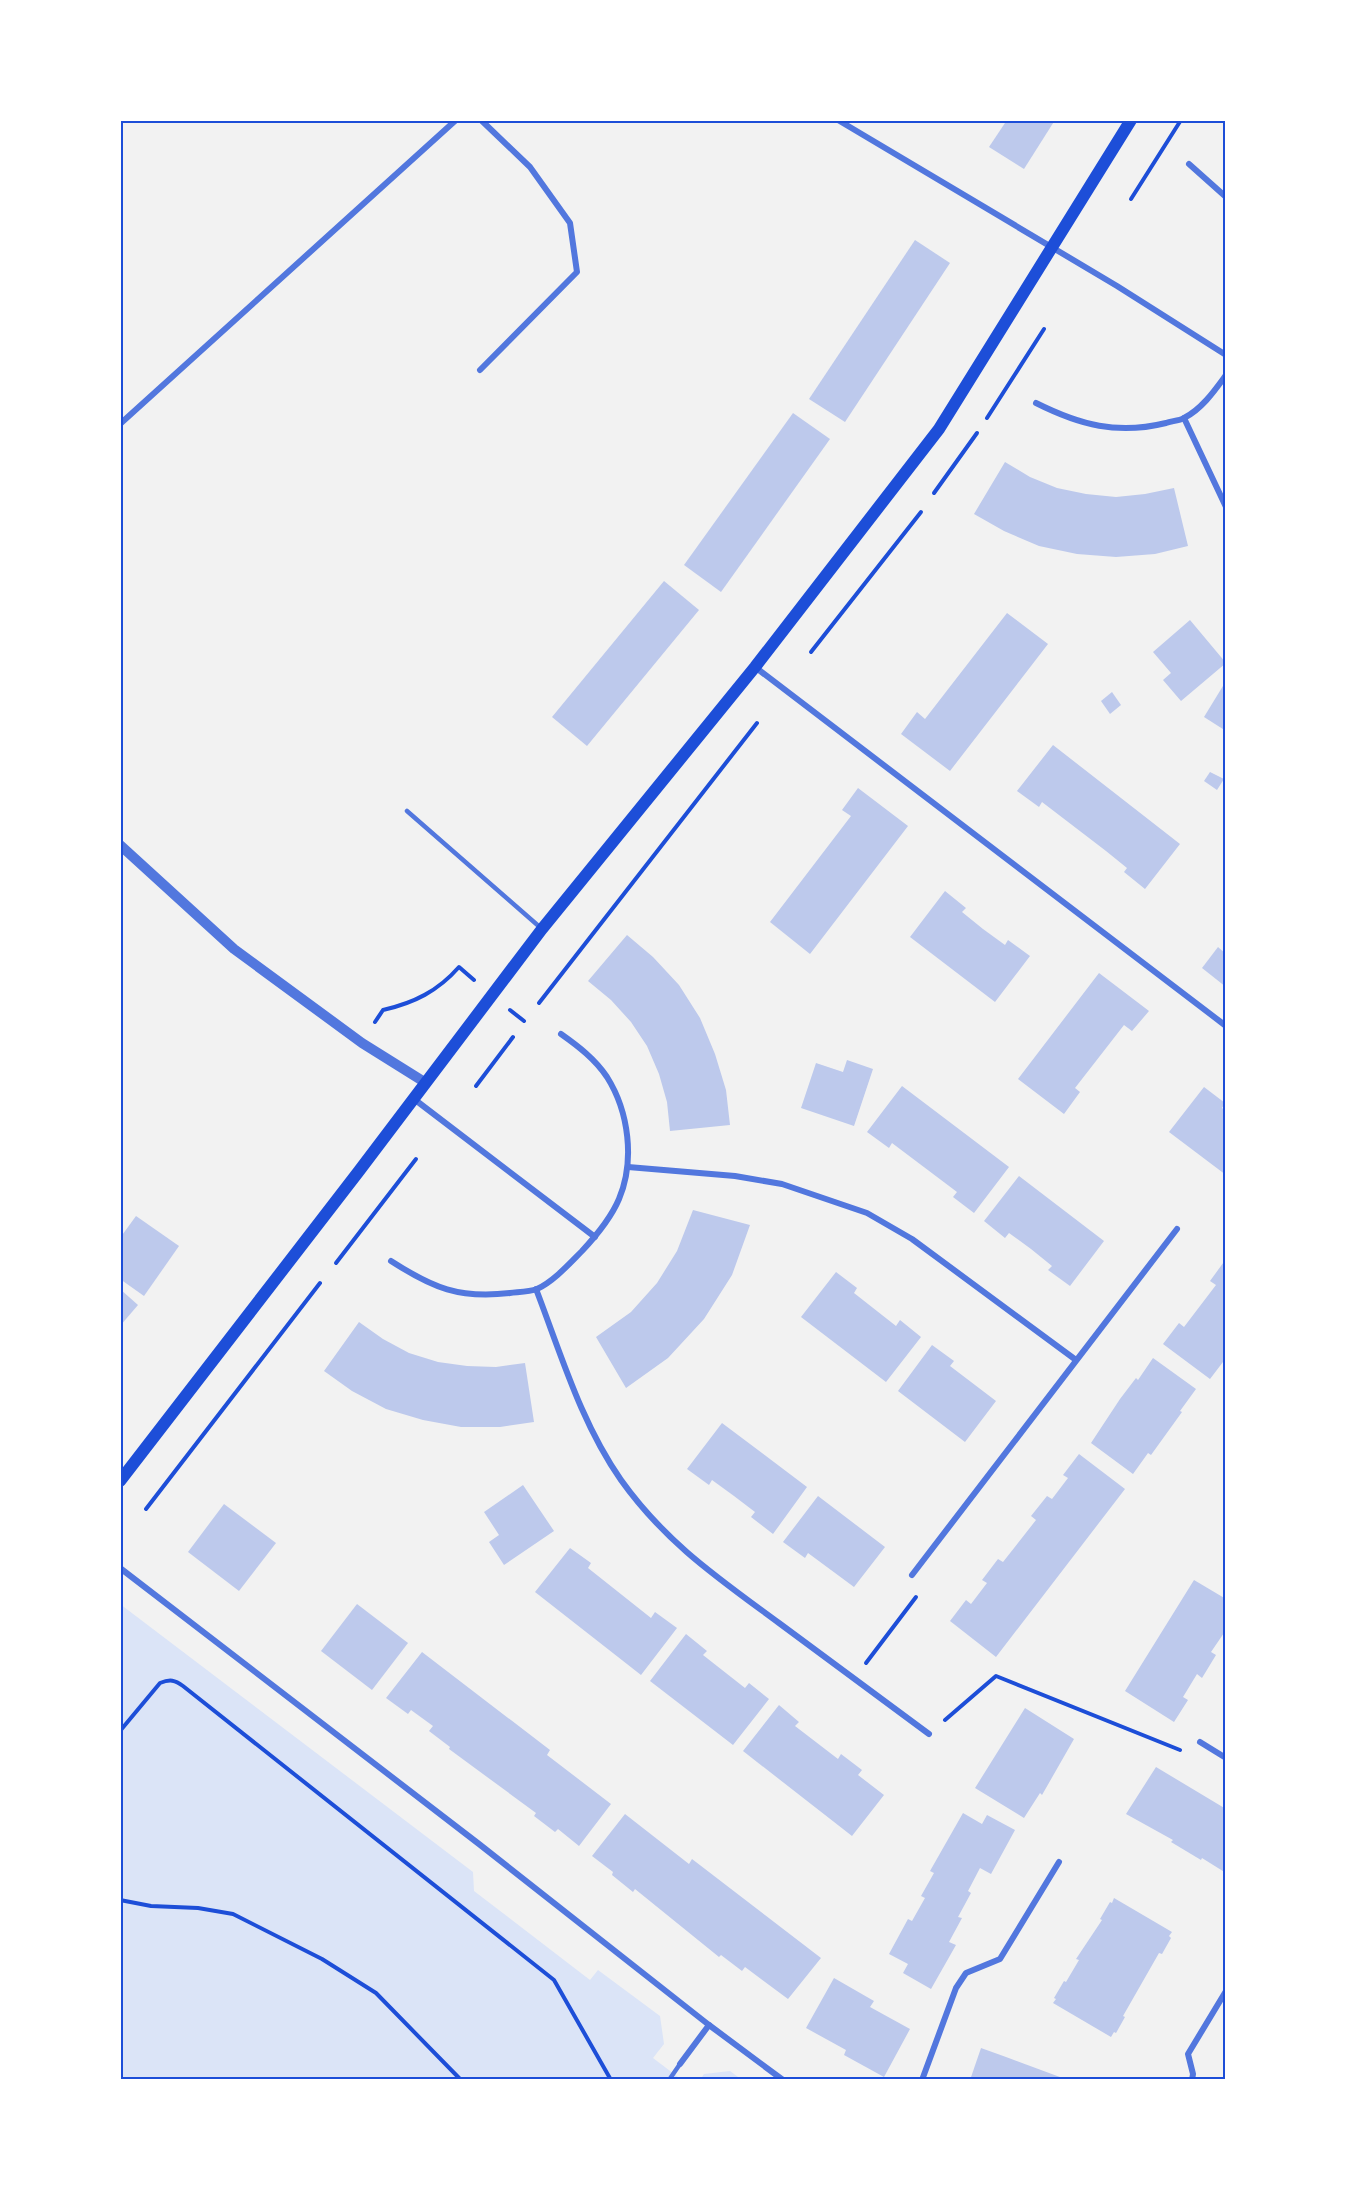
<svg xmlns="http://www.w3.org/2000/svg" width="1346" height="2200" font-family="'PT Sans',sans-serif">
  <rect width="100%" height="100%" fill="#f2f2f2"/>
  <!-- green -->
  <g fill="#dbe4f7">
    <polygon points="120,1604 473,1872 474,1891 590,1980 598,1970 660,2016 664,2044 653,2058 682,2080 120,2080"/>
    <polygon points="730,2071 742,2080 700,2080 704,2074"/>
  </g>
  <!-- building -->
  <g fill="#bdc9ec">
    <polygon points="1007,120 1055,120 1024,169 989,147"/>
    <polygon points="915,240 950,263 845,422 809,399"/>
    <polygon points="793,413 830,439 721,592 684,565"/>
    <polygon points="1005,462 1030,477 1057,488 1086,494 1116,497 1145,494 1174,488 1188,546 1155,554 1116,557 1077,554 1039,546 1004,531 974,514"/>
    <polygon points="664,581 699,610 587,746 552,717"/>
    <polygon points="1007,613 1048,644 950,771 901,734 917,712 925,719"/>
    <polygon points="1190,620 1226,663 1181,701 1163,680 1171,673 1153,652"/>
    <polygon points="1226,681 1226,731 1204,717"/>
    <polygon points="1112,692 1121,705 1110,714 1101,701"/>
    <polygon points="1053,745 1180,844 1145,889 1124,872 1127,868 1106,851 1042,802 1039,807 1017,791"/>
    <polygon points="1210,772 1224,779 1217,790 1204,781"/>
    <polygon points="858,788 908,826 810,954 770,922 851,816 842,810"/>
    <polygon points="945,891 966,908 962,912 983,929 1005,945 1008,940 1030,956 995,1002 910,937"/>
    <polygon points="627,935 653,957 679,985 700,1018 715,1054 726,1090 730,1125 670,1131 667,1102 659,1074 647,1046 631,1022 611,1000 588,981"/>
    <polygon points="1218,947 1226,954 1226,987 1202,968"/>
    <polygon points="1099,973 1149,1011 1132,1031 1124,1025 1075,1088 1080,1092 1064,1114 1018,1079"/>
    <polygon points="847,1060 873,1069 854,1126 801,1108 816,1063 843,1072"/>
    <polygon points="902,1086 1009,1167 974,1213 953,1197 957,1192 892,1143 889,1148 867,1132"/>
    <polygon points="1204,1087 1225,1103 1222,1108 1226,1111 1226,1175 1169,1132"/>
    <polygon points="1019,1176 1104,1241 1070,1286 1048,1270 1052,1266 1031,1249 1009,1233 1005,1238 984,1221"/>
    <polygon points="693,1210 750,1225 732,1275 704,1319 668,1358 626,1388 596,1337 631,1312 657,1283 677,1251"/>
    <polygon points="136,1216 179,1246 144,1296 120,1279 120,1238"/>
    <polygon points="1226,1259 1226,1358 1210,1379 1163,1344 1179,1323 1184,1327 1216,1285 1210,1281"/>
    <polygon points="836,1272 857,1288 854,1293 896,1326 900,1320 921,1337 886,1382 801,1317"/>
    <polygon points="120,1289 138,1305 120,1326"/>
    <polygon points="359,1322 383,1339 409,1353 438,1362 467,1366 496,1367 525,1363 534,1422 500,1427 461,1427 423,1420 386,1409 352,1391 324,1371"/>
    <polygon points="932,1345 954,1361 950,1366 996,1401 965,1442 898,1391"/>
    <polygon points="1153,1358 1196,1389 1180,1411 1182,1412 1151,1455 1148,1453 1133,1474 1091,1443 1120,1399 1136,1378 1138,1380"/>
    <polygon points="722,1423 807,1487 773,1534 751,1517 755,1512 734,1496 712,1480 709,1485 687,1469"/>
    <polygon points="1079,1454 1125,1489 996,1657 950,1621 966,1600 971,1604 987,1583 982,1580 998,1559 1003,1562 1036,1520 1031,1516 1047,1496 1052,1499 1068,1478 1063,1475"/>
    <polygon points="523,1485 554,1531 504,1565 489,1542 499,1535 484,1512"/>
    <polygon points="818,1496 885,1547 854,1587 808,1553 805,1558 783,1542"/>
    <polygon points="224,1504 276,1543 239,1591 188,1552"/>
    <polygon points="570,1548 591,1563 588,1568 651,1618 655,1612 677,1628 641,1675 535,1592"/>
    <polygon points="1194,1580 1226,1599 1226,1630 1211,1652 1216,1655 1202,1678 1197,1674 1183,1697 1188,1700 1174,1722 1125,1691"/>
    <polygon points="357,1604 408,1643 372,1690 321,1651"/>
    <polygon points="686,1634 707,1651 703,1655 745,1688 749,1683 769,1699 733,1745 650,1681"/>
    <polygon points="422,1652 550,1750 547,1755 611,1804 579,1846 558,1829 555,1832 534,1816 536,1813 449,1749 450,1747 429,1731 433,1726 411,1710 408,1714 386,1698"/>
    <polygon points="779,1705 799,1722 795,1726 838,1759 841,1754 862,1770 858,1775 884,1795 852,1836 743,1751"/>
    <polygon points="1025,1708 1074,1739 1042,1795 1040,1793 1024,1818 975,1788"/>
    <polygon points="1156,1767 1226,1809 1226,1873 1202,1858 1201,1860 1171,1842 1173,1840 1126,1814"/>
    <polygon points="963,1813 982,1824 987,1815 1015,1830 991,1874 980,1868 968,1891 971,1893 958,1917 962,1918 949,1942 956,1945 931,1989 903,1973 908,1964 889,1954 908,1919 912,1921 925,1898 921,1896 934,1873 930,1871"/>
    <polygon points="625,1814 689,1864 692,1859 821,1958 788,1999 745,1967 742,1971 721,1955 719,1957 635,1889 633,1892 612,1875 613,1872 592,1856"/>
    <polygon points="1114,1898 1172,1932 1169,1936 1171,1938 1162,1954 1159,1953 1123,2016 1125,2017 1116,2033 1114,2032 1111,2037 1053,2003 1056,1999 1054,1998 1064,1981 1066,1982 1079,1960 1076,1959 1102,1920 1100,1919 1110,1902 1112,1903"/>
    <polygon points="834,1978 874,2001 870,2007 910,2029 884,2077 844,2055 846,2050 806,2028"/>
    <polygon points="981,2048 1006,2057 1068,2080 970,2080"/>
  </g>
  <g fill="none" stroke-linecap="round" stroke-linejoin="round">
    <!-- path -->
    <g stroke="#1d4ed8" stroke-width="4">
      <polyline points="1131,199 1181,120"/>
      <polyline points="987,418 1044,329"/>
      <polyline points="934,493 977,433"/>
      <polyline points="811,652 921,512"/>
      <polyline points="539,1003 757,723"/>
      <polyline points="510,1010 524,1021"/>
      <path d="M 375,1022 L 383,1010 C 414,1003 438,991 459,967 L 474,980"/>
      <polyline points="476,1086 513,1037"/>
      <polyline points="336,1263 416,1159"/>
      <polyline points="146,1509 320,1283"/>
      <polyline points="866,1663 916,1597"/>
      <polyline points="945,1720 996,1676 1180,1750"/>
      <path d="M 120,1731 L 160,1683 C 170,1679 175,1680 183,1686 L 554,1980 L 611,2080"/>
      <polyline points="120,1900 151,1906 198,1908 233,1914 322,1959 376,1993 461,2080"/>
    </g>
    <!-- service -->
    <g stroke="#5277de" stroke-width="4.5">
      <polyline points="407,811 542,929"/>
      <polyline points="669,2080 680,2064"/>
    </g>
    <!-- minor -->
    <g stroke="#5277de" stroke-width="6">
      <polyline points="838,120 1117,286 1226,355"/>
      <polyline points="1189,164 1226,197"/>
      <polyline points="480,370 577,272 570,223 530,167 481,120"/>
      <path d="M 1036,403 C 1080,425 1117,435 1166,423 C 1171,421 1179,421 1184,418 C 1202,409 1215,390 1226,375"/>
      <polyline points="1184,418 1226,507"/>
      <polyline points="120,424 456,120"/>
      <polyline points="755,667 1226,1026"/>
      <polyline points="414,1099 595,1237"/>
      <polyline points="628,1167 735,1176 782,1184 867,1213 912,1239 1076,1360"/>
      <path d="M 391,1261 C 433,1288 459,1299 510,1293 C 518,1292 529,1292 537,1289 C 554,1281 569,1264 582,1251 C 596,1236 611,1218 619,1199 C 635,1161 629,1112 607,1077 C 595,1059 578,1046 561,1034"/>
      <path d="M 536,1289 C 561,1354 581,1423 621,1480 C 666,1543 718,1578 779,1623 C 829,1660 879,1697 929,1734"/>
      <polyline points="120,1568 479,1844 709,2025 783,2080"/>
      <polyline points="912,1575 1177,1229"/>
      <polyline points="1200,1742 1226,1758"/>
      <polyline points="680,2064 709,2025"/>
      <polyline points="922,2080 956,1988 966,1973 1000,1959 1059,1862"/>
      <polyline points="1192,2080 1193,2074 1188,2054 1226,1991"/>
    </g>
    <!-- tertiary -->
    <polyline stroke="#5277de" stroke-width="10" points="120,845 234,949 362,1043 426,1083"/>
    <!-- secondary -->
    <polyline stroke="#1d4ed8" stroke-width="12" points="120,1481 359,1171 542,929 755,667 939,429 1131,120"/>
  </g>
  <!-- border -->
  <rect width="1346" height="2200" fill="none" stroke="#ffffff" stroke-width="243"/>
  <rect x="122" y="122" width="1102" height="1956" fill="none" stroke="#1d4ed8" stroke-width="2"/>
</svg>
